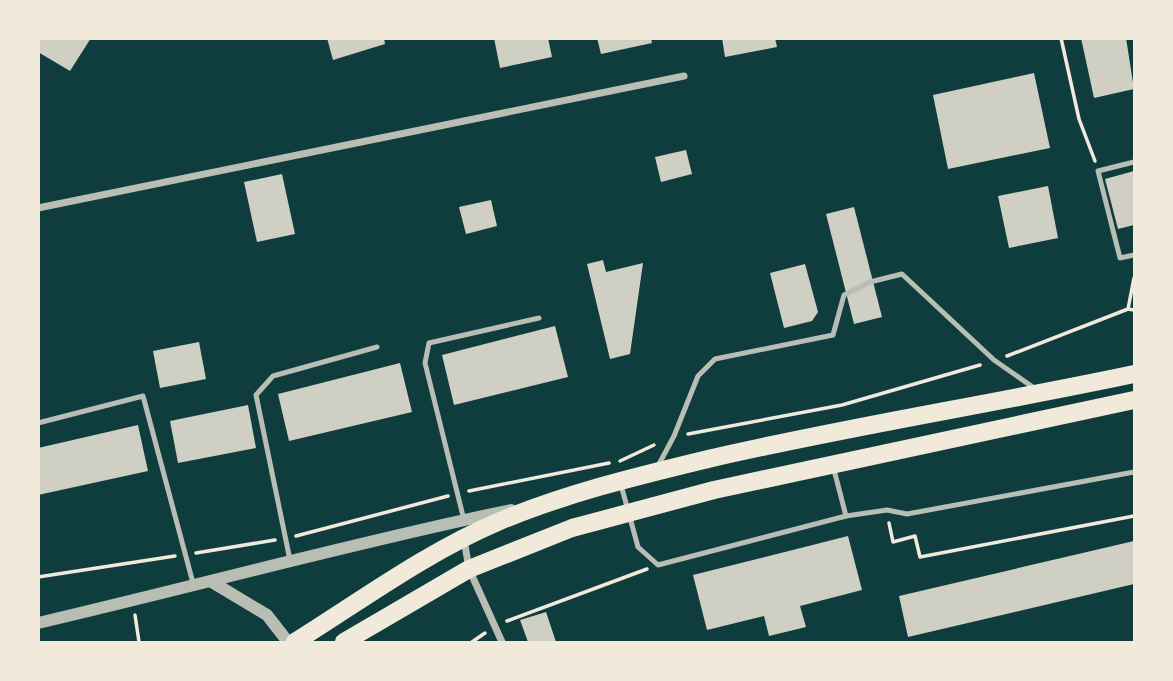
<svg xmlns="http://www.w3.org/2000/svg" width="1173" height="681" font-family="'Open Sans',sans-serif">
  <rect width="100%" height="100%" fill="#0f3d3e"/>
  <!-- building -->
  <g fill="#cfcfc3">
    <polygon points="38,38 91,38 70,71 38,52"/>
    <polygon points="327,38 384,38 385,44 333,60"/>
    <polygon points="494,38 548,38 552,57 500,68"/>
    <polygon points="597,38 651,38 652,43 601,54"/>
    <polygon points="722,38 775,38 777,47 725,57"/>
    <polygon points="1081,38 1126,38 1134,89 1094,98"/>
    <polygon points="1034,73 1050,148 948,169 933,95"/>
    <polygon points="686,150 692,174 661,182 655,157"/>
    <polygon points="1134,171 1134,225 1118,229 1105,179"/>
    <polygon points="282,174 295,234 257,242 244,182"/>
    <polygon points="1048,186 1058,238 1009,248 998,196"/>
    <polygon points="491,200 497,226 466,234 459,207"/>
    <polygon points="854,207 882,317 854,324 826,214"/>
    <polygon points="603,260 606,272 643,263 630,354 610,359 587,264"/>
    <polygon points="805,264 818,312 812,321 784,328 770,273"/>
    <polygon points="555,326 568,377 454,405 442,355"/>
    <polygon points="199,342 206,379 160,388 153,351"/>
    <polygon points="400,363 412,412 289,441 278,394"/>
    <polygon points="248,405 256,448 178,463 170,421"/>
    <polygon points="138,425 148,471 38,495 38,448"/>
    <polygon points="848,536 862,590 800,606 806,627 769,636 764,616 707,630 693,575"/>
    <polygon points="1134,541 1134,584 908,637 899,596"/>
    <polygon points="546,612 556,642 528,642 520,620"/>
  </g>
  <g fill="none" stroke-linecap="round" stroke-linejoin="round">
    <!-- path -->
    <g stroke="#f1e9da" stroke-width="3.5">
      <polyline points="1061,38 1079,119 1095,161"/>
      <polyline points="1128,309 1134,278"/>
      <polyline points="1007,356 1128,309 1134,310"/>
      <polyline points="688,434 842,405 980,365"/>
      <polyline points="620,461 654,445"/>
      <polyline points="469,491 609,463"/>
      <polyline points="889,523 893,542 915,536 920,557 1134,516"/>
      <polyline points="296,536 448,496"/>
      <polyline points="196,553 275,540"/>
      <polyline points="38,577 175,556"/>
      <polyline points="135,615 139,642"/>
      <polyline points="507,621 647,569"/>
      <polyline points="472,642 485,633"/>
    </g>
    <!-- service -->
    <g stroke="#b8beb3" stroke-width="5">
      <polyline points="1134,162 1098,171 1120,258 1134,255"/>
      <polyline points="38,423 143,396 193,583"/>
      <polyline points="658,466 674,436 698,376 715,359 833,335 844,295 870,282 902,274 994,360 1037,390"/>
      <polyline points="833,466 846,516 887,510 907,514 1134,472"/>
      <polyline points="621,485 638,547 658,565 846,516"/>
      <polyline points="464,520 425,363 429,343 539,318"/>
      <polyline points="290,560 256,395 273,376 377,347"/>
    </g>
    <!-- minor -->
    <g stroke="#b8beb3" stroke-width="7">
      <polyline points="38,208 684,76"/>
      <polyline points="464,539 469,569 502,642"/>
    </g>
    <!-- tertiary -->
    <g stroke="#b8beb3" stroke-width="12">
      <polyline points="212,582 267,615 288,642"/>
      <path d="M 38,623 C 196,586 353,543 511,510"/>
    </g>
    <!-- trunk -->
    <g stroke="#f1e9da" stroke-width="18">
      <path d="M 295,642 C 362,600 427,552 500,521 C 567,493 638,476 708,459 C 850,426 993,404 1134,374"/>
      <polyline points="344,642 469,569 572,528 714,490 1134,400"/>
    </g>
  </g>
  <!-- border -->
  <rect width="1173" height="681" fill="none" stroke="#f1e9da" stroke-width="80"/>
</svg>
